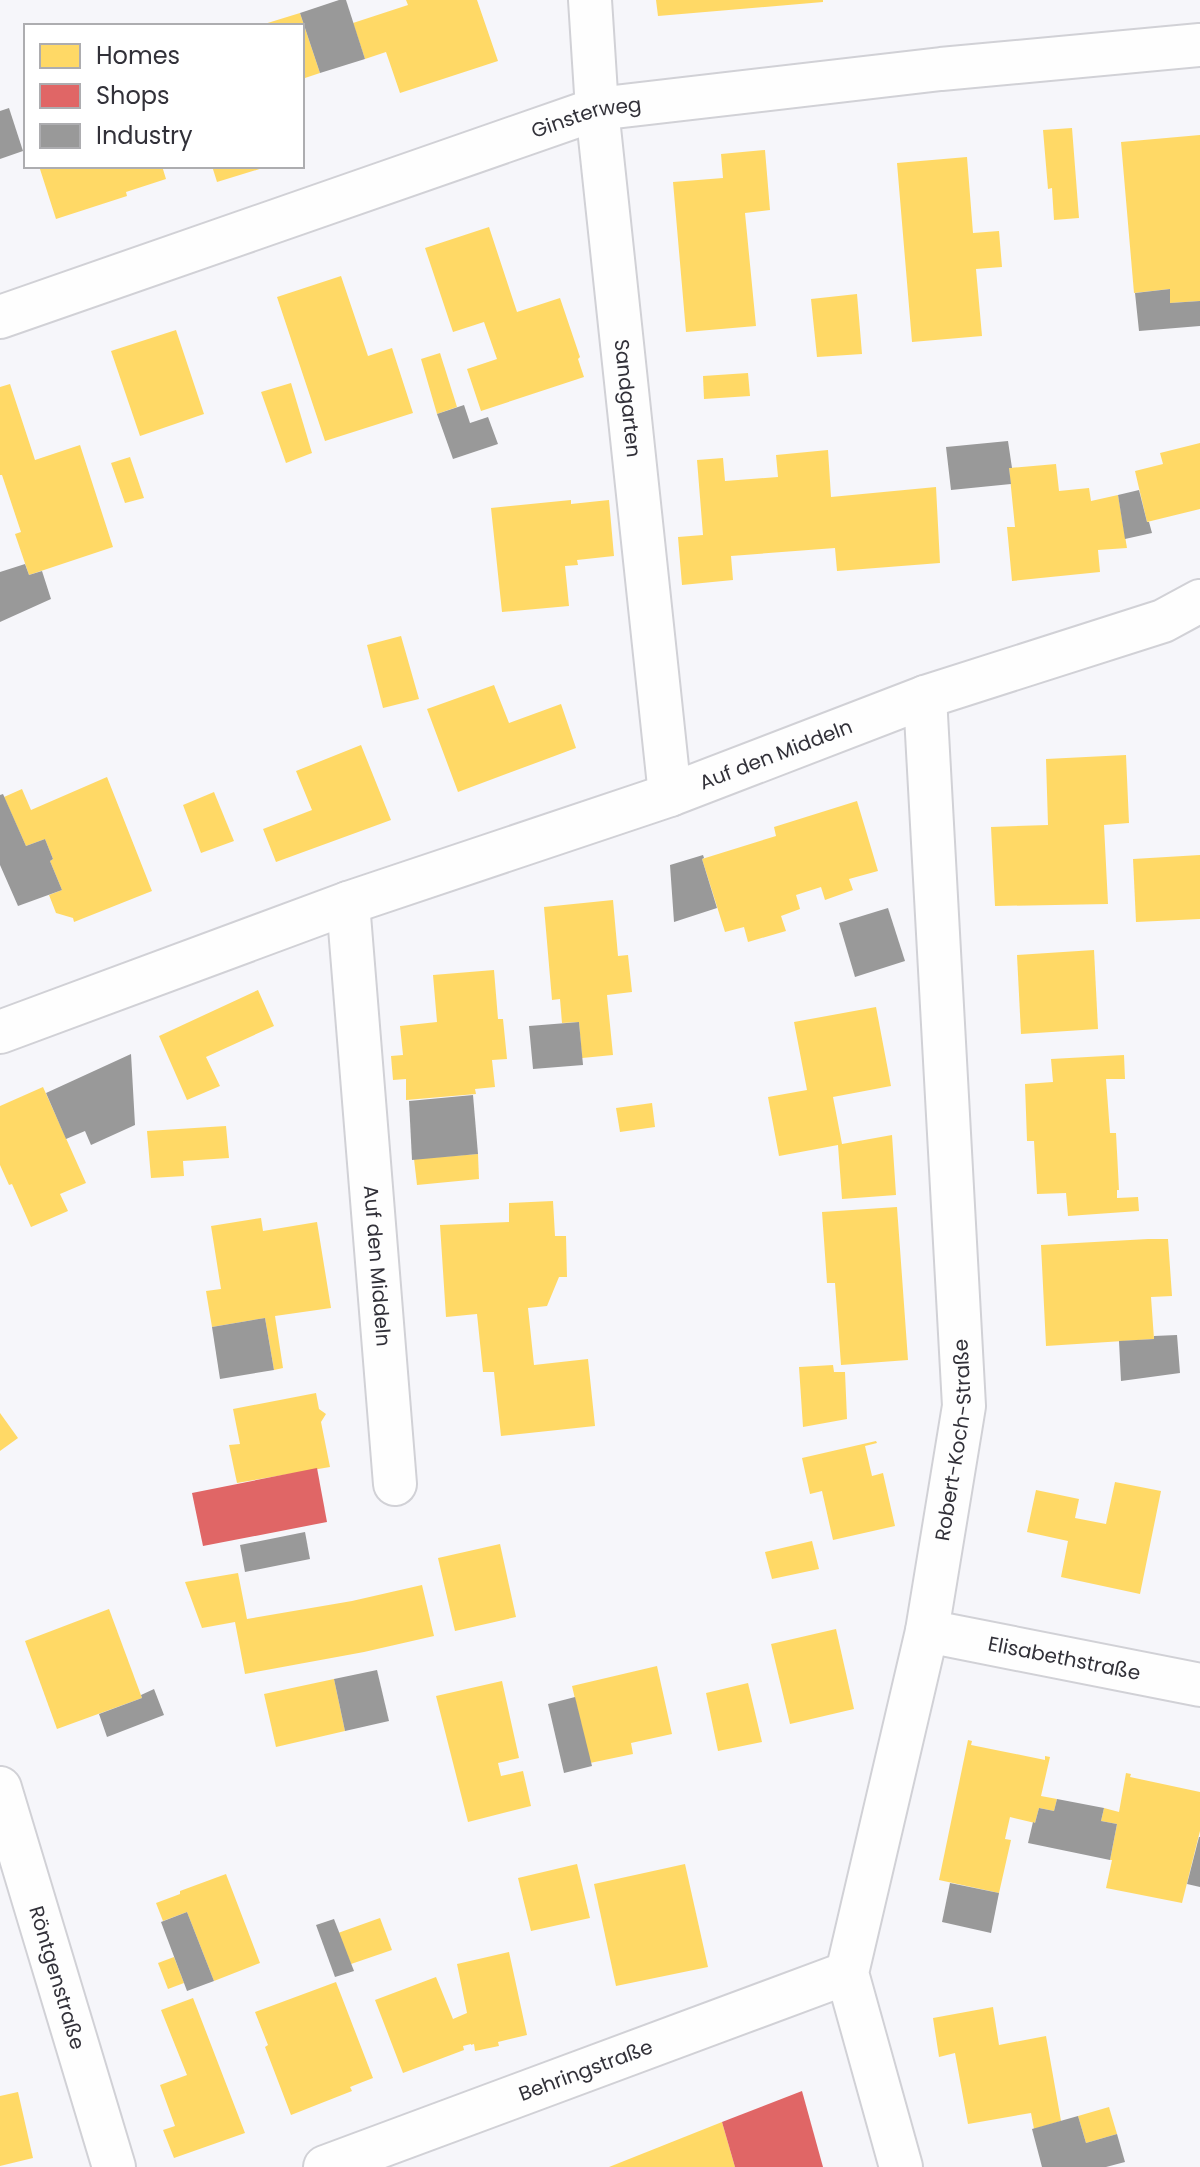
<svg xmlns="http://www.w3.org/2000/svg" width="1200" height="2167" font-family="Poppins,sans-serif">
  <rect width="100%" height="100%" fill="#f6f6fa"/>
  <!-- homes -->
  <g fill="#ffd966">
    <polygon points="406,0 477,0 498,61 400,93 386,52 365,59 353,23 408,5"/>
    <polygon points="656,0 823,0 823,2 658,16"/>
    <polygon points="300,13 320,73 302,79 302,26 261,25"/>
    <polygon points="1072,128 1079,218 1054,220 1052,188 1048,189 1043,130"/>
    <polygon points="1200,135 1200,301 1170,303 1170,289 1134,293 1121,142"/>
    <polygon points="765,150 770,210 745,213 756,326 686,332 673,182 723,178 721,154"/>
    <polygon points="967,157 973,233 999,231 1002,267 976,269 982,336 912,342 897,163"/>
    <polygon points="39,166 162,166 166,179 126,192 127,196 56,219"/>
    <polygon points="212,166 266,166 266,167 217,182"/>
    <polygon points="489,227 517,312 560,298 580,357 578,359 584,377 481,411 467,369 497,359 484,322 453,332 425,248"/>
    <polygon points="341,276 368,356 392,348 413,413 325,441 277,297"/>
    <polygon points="857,294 862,354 817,357 811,299"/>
    <polygon points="176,330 204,414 140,436 111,351"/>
    <polygon points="440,353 457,407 437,414 421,359"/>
    <polygon points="748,373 750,396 704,399 703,376"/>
    <polygon points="291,383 312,453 286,463 261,392"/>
    <polygon points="10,384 35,460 80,445 113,547 29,575 15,534 21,532 2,475 0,475 0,387"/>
    <polygon points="1200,443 1200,509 1147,522 1135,471 1163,464 1160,453"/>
    <polygon points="828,450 831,497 936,487 940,563 837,571 835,548 731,556 733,580 682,585 678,537 703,535 697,460 723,458 725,481 778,477 776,455"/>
    <polygon points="130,457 144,498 125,503 111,463"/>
    <polygon points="1056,464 1059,491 1089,488 1091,501 1118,495 1127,548 1098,550 1100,572 1012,581 1007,527 1015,527 1009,468"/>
    <polygon points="571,500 571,504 609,500 614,556 577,560 578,565 565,566 569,606 502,612 491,508"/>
    <polygon points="401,636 419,699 383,708 367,645"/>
    <polygon points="494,685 509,723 561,704 576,748 458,792 427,709"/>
    <polygon points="361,745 391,820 276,862 263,829 312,810 296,771"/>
    <polygon points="1126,755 1129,823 1104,825 1108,904 995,906 991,827 1048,825 1046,759"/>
    <polygon points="107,777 152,891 74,922 73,918 56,913 49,895 62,890 50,861 53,859 45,839 26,846 4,797 22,789 31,810"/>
    <polygon points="214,792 234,841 201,853 183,805"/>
    <polygon points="857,801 878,871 849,879 853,890 825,900 821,887 796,895 800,909 781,916 786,931 748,942 744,927 725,932 702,859 776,836 774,827"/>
    <polygon points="1200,855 1200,919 1136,922 1133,859"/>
    <polygon points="613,900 618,956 628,955 632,992 607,995 613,1055 582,1058 579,1022 562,1023 560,999 552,1000 544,907"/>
    <polygon points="1094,950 1098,1029 1021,1034 1017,955"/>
    <polygon points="494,970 498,1019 503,1019 507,1059 492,1060 495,1087 475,1089 476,1094 406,1100 406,1079 393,1080 391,1056 403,1055 400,1026 437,1022 433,975"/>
    <polygon points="258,990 274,1026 206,1057 220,1086 187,1100 159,1036"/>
    <polygon points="876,1007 891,1086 833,1097 842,1144 892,1135 896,1195 842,1199 838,1145 779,1156 768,1097 807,1090 794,1022"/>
    <polygon points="1124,1055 1125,1079 1106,1079 1110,1133 1116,1133 1119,1190 1117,1190 1117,1198 1138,1197 1139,1211 1068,1216 1066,1193 1037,1194 1034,1141 1027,1141 1025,1084 1053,1082 1051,1059"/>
    <polygon points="43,1087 86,1183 60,1194 68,1211 31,1227 12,1184 9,1185 0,1165 0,1106"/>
    <polygon points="652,1103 655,1127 620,1132 616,1108"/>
    <polygon points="226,1126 229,1158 183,1161 184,1176 151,1178 147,1131"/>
    <polygon points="478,1154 479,1179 417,1185 414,1159"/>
    <polygon points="553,1201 555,1236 566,1236 567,1277 559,1277 547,1306 528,1308 534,1365 588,1359 595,1426 501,1436 494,1372 483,1372 477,1314 446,1317 440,1225 509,1222 509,1203"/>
    <polygon points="897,1207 908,1360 841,1365 835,1283 827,1283 822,1212"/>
    <polygon points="261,1218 263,1231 317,1222 331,1308 275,1316 283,1368 274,1370 265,1318 212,1327 206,1291 221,1289 211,1226"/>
    <polygon points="1148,1239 1168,1239 1172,1296 1151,1297 1154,1339 1046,1346 1041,1245"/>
    <polygon points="833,1365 834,1372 845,1372 847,1419 803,1427 799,1367"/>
    <polygon points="316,1393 319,1409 326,1414 321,1422 330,1467 237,1483 229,1445 240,1444 233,1409"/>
    <polygon points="0,1413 18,1438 0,1451"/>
    <polygon points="876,1441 877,1443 865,1446 872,1476 883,1473 895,1526 833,1540 822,1491 810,1494 802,1458"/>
    <polygon points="1115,1482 1161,1491 1140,1594 1061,1577 1068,1541 1027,1532 1036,1490 1079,1499 1075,1518 1106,1524"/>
    <polygon points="812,1541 819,1569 772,1579 765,1552"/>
    <polygon points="500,1544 516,1617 455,1631 438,1558"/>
    <polygon points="238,1573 247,1619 352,1601 422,1585 434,1636 364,1652 245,1674 235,1622 202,1628 185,1582"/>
    <polygon points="109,1609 142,1698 57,1729 25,1641"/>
    <polygon points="836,1629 854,1709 790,1724 771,1644"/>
    <polygon points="657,1666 672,1734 631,1743 633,1754 590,1763 572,1686"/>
    <polygon points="334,1679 345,1731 276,1747 264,1694"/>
    <polygon points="502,1681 519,1758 498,1763 501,1776 523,1771 531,1806 468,1822 436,1696"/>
    <polygon points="748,1683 762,1742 718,1751 706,1693"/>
    <polygon points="968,1740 972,1741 971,1745 1045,1760 1045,1756 1050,1757 1041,1796 1057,1799 1054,1811 1039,1808 1035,1823 1010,1817 1005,1839 1011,1840 999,1893 939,1880"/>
    <polygon points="1126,1773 1131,1774 1130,1777 1200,1792 1200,1831 1182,1903 1106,1888 1112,1860 1110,1860 1117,1824 1101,1821 1104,1808 1119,1812"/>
    <polygon points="577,1864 590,1918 531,1931 518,1878"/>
    <polygon points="685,1864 708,1967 616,1986 594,1884"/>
    <polygon points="226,1874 260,1963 214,1981 187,1912 163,1921 156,1903 180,1894 180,1891"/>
    <polygon points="380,1918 392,1950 351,1964 338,1933"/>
    <polygon points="509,1952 527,2035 498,2042 499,2046 475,2051 474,2044 471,2045 471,2044 463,2046 464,2050 403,2073 375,2000 436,1977 453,2019 467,2013 457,1964"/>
    <polygon points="174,1957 184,1983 168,1989 158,1963"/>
    <polygon points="336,1982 373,2078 350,2087 352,2091 291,2115 265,2047 268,2045 255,2012"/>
    <polygon points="193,1998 245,2133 174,2158 163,2130 175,2126 160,2085 187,2075 161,2010"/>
    <polygon points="993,2007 999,2045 1046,2036 1061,2121 1034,2129 1031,2113 968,2124 955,2053 939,2057 933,2018"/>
    <polygon points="18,2092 33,2158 0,2166 0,2096"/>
    <polygon points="1109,2107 1117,2134 1086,2143 1078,2116"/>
    <polygon points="722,2122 735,2167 609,2167"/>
  </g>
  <!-- shops -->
  <g fill="#e06666">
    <polygon points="317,1468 327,1522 203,1546 192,1493"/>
    <polygon points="802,2091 823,2167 735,2167 722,2122"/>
  </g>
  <!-- industry -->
  <g fill="#999">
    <polygon points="339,0 346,0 365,59 320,73 300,13"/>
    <polygon points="9,108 23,151 0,159 0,111"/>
    <polygon points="1170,289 1170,303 1200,301 1200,326 1139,331 1135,293"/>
    <polygon points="464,405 470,423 488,417 498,444 453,459 437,414"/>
    <polygon points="1008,441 1012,468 1009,468 1011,484 951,490 946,447"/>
    <polygon points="1139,490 1147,522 1149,522 1152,533 1125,539 1118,495"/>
    <polygon points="25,564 29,575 42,571 51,599 0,622 0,572"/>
    <polygon points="3,794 26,846 45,839 53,859 50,861 62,890 18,906 0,865 0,795"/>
    <polygon points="703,855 704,858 702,859 717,908 674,922 670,865"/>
    <polygon points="888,908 905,961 855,977 839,923"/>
    <polygon points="579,1022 583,1065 533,1069 529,1026"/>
    <polygon points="131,1054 135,1125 91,1145 85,1131 66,1139 46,1093"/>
    <polygon points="473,1095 478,1154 412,1160 409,1101"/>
    <polygon points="265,1318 274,1370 220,1379 212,1327"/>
    <polygon points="1177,1335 1180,1373 1121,1381 1119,1341 1154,1339 1154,1336"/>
    <polygon points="305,1532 310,1559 245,1572 240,1545"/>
    <polygon points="377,1670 389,1721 345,1731 334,1679"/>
    <polygon points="154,1689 164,1715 107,1737 99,1714 142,1698 141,1695"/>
    <polygon points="575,1697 592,1766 564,1773 548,1704"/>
    <polygon points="1057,1799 1104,1808 1101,1821 1117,1824 1110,1860 1028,1843 1033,1822 1035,1823 1039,1808 1054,1811"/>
    <polygon points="1199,1837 1200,1837 1200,1887 1187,1884"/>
    <polygon points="950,1883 999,1893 991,1933 942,1922"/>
    <polygon points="187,1912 214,1981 187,1991 161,1922"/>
    <polygon points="334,1919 354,1971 335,1977 316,1925"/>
    <polygon points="1078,2116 1086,2143 1117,2134 1125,2162 1106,2167 1042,2167 1032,2129"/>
  </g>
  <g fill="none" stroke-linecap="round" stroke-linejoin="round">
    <defs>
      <g id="street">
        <path id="s1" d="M 590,0 L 597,109 L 670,795"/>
        <path id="s2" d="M 0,317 L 597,109 L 941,69 L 1200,45"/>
        <path id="s3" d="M 348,903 L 395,1484"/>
        <path id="s4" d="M 0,1032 L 348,903 L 670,795 L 925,697 L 1163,621 L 1200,601"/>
        <path id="s5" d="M 927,1631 L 1200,1685"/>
        <path id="s6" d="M 0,1788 L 114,2167"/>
        <path id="s7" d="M 325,2167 L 847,1973"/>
        <path id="s8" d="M 901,2167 L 847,1973 L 927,1631 L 964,1406 L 925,697"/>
      </g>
    </defs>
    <!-- street casing -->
    <use href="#street" stroke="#d1d1d6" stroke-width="46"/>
    <!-- street -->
    <use href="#street" stroke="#fefefe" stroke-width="42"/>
  </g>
  <g text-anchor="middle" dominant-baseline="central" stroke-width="8" stroke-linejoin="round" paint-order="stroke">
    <!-- street labels -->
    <g font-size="20" fill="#323139" stroke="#fff">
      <text stroke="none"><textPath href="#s2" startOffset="620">Ginsterweg</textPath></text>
      <text stroke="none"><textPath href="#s1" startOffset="400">Sandgarten</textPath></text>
      <text stroke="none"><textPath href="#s4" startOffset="824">Auf den Middeln</textPath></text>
      <text stroke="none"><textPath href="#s3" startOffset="364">Auf den Middeln</textPath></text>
      <text stroke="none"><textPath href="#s8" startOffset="746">Robert-Koch-Straße</textPath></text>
      <text stroke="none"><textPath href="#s5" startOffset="140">Elisabethstraße</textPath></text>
      <text stroke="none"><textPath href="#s6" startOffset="198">Röntgenstraße</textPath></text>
      <text stroke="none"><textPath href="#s7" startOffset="278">Behringstraße</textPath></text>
    </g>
  </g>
  <!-- legend -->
  <rect x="24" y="24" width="280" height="144" fill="#ffffff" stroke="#adadb0" stroke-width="2"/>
  <rect x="40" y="44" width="40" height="24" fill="#ffd966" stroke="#adadb0" stroke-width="2"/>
  <text x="96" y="64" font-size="24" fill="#323139">Homes</text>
  <rect x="40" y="84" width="40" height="24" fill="#e06666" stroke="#adadb0" stroke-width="2"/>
  <text x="96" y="104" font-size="24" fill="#323139">Shops</text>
  <rect x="40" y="124" width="40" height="24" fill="#999999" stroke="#adadb0" stroke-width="2"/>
  <text x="96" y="144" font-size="24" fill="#323139">Industry</text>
</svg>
